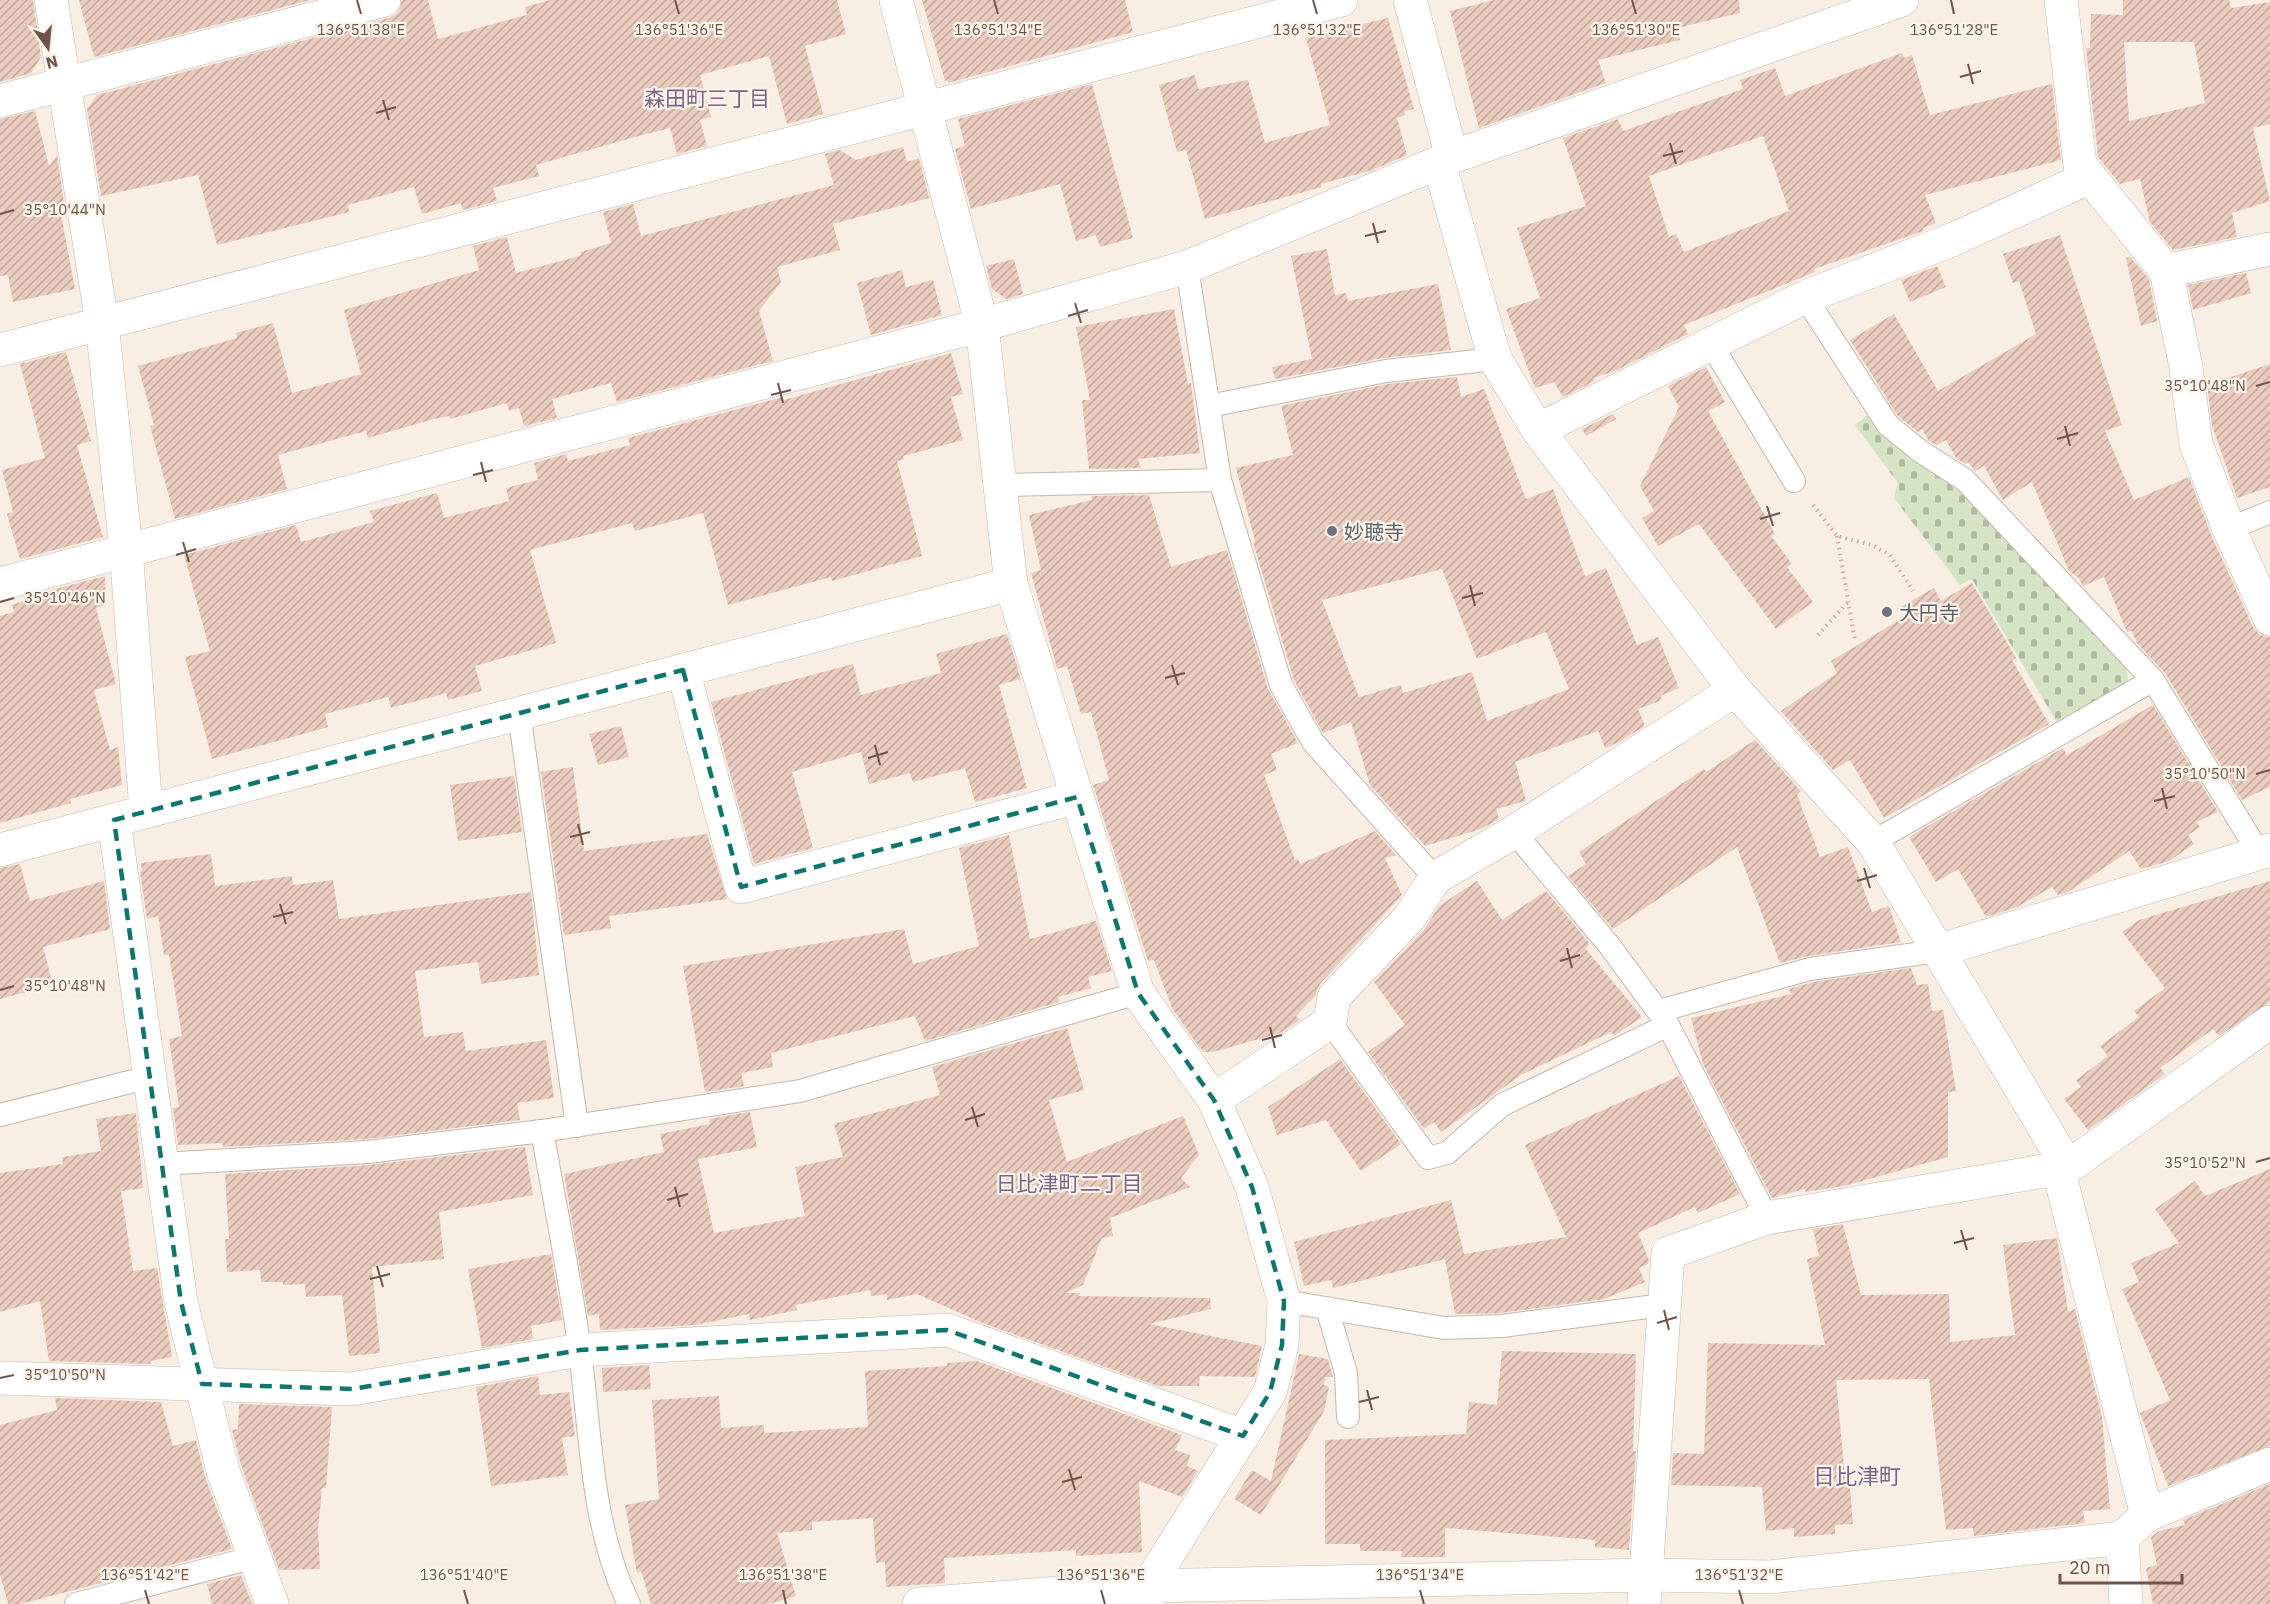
<svg xmlns="http://www.w3.org/2000/svg" width="2270" height="1604" font-family="'IBM Plex Sans','Noto Sans JP',sans-serif">
  <defs>
    <pattern id="cemetery-stones" width="16" height="16" patternUnits="userSpaceOnUse" patternTransform="scale(1.5)"><rect width="16" height="16" fill="#d4e4c4"/><path d="M2 7V4a2 2 0 0 1 4 0v3zM10 15v-3a2 2 0 0 1 4 0v3z" fill="#b0bca1"/></pattern>
    <pattern id="building-hatch" width="6" height="6" patternUnits="userSpaceOnUse" patternTransform="scale(1.5)"><rect width="6" height="6" fill="#eaccbf"/><path d="M-1 1l2-2M0 6l6-6M5 7l2-2" fill="none" stroke="#c2a89d"/></pattern>
  </defs>
  <rect width="100%" height="100%" fill="#f8eee3"/>
  <!-- cemetery -->
  <polygon fill="url(#cemetery-stones)" points="1868,415 1888,440 1960,492 2126,664 2128,681 2058,724 1972,579 1960,585 1894,498 1898,483 1855,425"/>
  <!-- building -->
  <g fill="url(#building-hatch)" fill-rule="evenodd">
    <polygon points="0,0 33,0 41,57 31,73 0,82"/>
    <polygon points="79,0 310,0 94,57"/>
    <polygon points="402,0 428,0 438,39 527,15 525,7 550,0 837,0 846,34 805,46 823,114 787,124 769,56 700,75 711,117 700,120 707,146 677,154 670,128 635,137 536,165 539,176 493,188 497,201 463,210 461,203 422,214 414,187 348,205 349,212 217,245 198,175 101,196 87,109 97,95 389,18 398,13"/>
    <polygon points="922,0 1125,0 1133,32 948,83 948,80 945,81"/>
    <polygon points="1494,0 1739,0 1740,13 1677,28 1680,40 1598,60 1606,83 1479,128 1450,11"/>
    <path d="M 2123,0 L 2229,0 L 2231,8 L 2270,2 L 2270,124 L 2253,128 L 2270,201 L 2232,213 L 2237,237 L 2173,250 L 2150,222 L 2140,179 L 2120,184 L 2098,157 L 2086,48 L 2090,48 L 2091,14 L 2123,15 ZM 2124,42 L 2194,42 L 2205,103 L 2129,121 Z"/>
    <polygon points="1388,18 1414,109 1404,111 1405,115 1397,118 1407,155 1372,170 1321,184 1322,187 1205,219 1186,150 1177,152 1159,85 1195,75 1198,89 1248,80 1265,143 1330,125 1306,38"/>
    <path d="M 1902,53 L 1904,58 L 1912,55 L 1930,115 L 2052,84 L 2061,160 L 1925,195 L 1936,223 L 1923,228 L 1923,231 L 1814,269 L 1815,272 L 1684,325 L 1688,334 L 1615,371 L 1593,378 L 1595,381 L 1563,397 L 1554,382 L 1535,388 L 1506,309 L 1540,298 L 1517,228 L 1586,206 L 1563,138 L 1618,119 L 1623,131 L 1743,89 L 1740,80 L 1775,68 L 1785,96 ZM 1763,136 L 1789,211 L 1684,252 L 1676,234 L 1669,237 L 1649,176 Z"/>
    <polygon points="1092,84 1133,238 1100,247 1096,235 1076,241 1060,184 971,209 955,149 965,146 958,119"/>
    <polygon points="35,111 49,166 57,155 64,203 59,204 75,289 13,302 8,275 0,276 0,119"/>
    <polygon points="903,147 907,162 919,158 929,198 833,224 840,250 777,267 781,282 759,311 773,361 617,402 611,383 552,399 557,418 524,426 519,408 509,411 507,403 450,419 449,416 434,419 368,438 366,431 278,455 287,489 175,519 150,426 154,425 138,366 237,338 236,333 273,323 292,393 361,374 344,310 479,270 473,246 507,237 516,273 576,257 581,255 581,252 611,243 603,212 633,204 641,236 834,185 825,154 840,150 856,160"/>
    <polygon points="2060,235 2122,425 2105,431 2134,500 2189,477 2212,537 2253,627 2260,635 2270,637 2270,787 2242,800 2165,673 2137,643 2132,631 2127,632 2104,577 2083,586 2079,578 2069,571 2032,482 2003,500 1984,466 1975,471 1968,462 1965,464 1956,458 1946,440 1936,445 1929,441 1922,429 1918,432 1898,416 1850,340 1894,314 1938,391 2036,334 2019,281 2013,283 2003,254"/>
    <polygon points="1327,249 1335,295 1346,293 1348,301 1438,284 1451,350 1383,358 1275,379 1272,367 1312,359 1291,256"/>
    <polygon points="2130,257 2149,279 2157,321 2141,326 2126,258"/>
    <polygon points="1014,259 1023,294 1006,299 992,289 986,266"/>
    <polygon points="1937,266 1946,287 1910,302 1901,280"/>
    <polygon points="902,270 906,287 933,280 942,315 871,335 857,283"/>
    <polygon points="2246,273 2251,293 2193,310 2188,285"/>
    <polygon points="1174,309 1188,384 1191,383 1200,453 1138,459 1141,468 1089,469 1082,400 1090,400 1076,327"/>
    <polygon points="66,352 91,441 77,445 103,537 20,559 7,514 13,512 2,470 45,458 20,364"/>
    <polygon points="951,353 963,394 951,397 963,440 903,456 904,459 897,461 922,556 832,581 831,577 728,605 703,513 635,531 632,523 530,550 556,643 475,666 482,691 448,700 446,693 391,708 388,697 325,714 328,727 212,759 185,657 210,651 184,555 296,525 301,542 374,522 370,511 437,493 444,518 509,501 506,488 538,480 534,463 566,454 568,461 630,445 628,438 783,397 784,400"/>
    <polygon points="2270,364 2270,487 2237,498 2212,425 2207,385"/>
    <polygon points="1706,367 1725,402 1708,411 1775,534 1771,536 1792,564 1787,567 1813,602 1776,629 1699,524 1658,546 1642,518 1654,511 1640,486 1679,407 1668,386"/>
    <path d="M 1457,377 L 1461,397 L 1484,389 L 1526,499 L 1553,489 L 1585,576 L 1606,568 L 1637,645 L 1658,637 L 1679,688 L 1660,696 L 1662,700 L 1638,709 L 1645,726 L 1617,743 L 1605,748 L 1598,731 L 1515,762 L 1526,801 L 1496,809 L 1499,819 L 1481,829 L 1425,846 L 1370,785 L 1351,722 L 1323,733 L 1294,680 L 1253,542 L 1255,541 L 1236,468 L 1293,455 L 1281,406 L 1388,384 ZM 1442,569 L 1477,659 L 1546,632 L 1569,689 L 1487,721 L 1472,672 L 1403,693 L 1401,685 L 1359,697 L 1322,600 Z"/>
    <polygon points="1613,414 1616,419 1586,436 1582,429"/>
    <polygon points="1149,495 1171,567 1227,550 1268,689 1298,743 1271,754 1277,770 1264,775 1295,860 1298,859 1300,864 1375,831 1396,855 1385,858 1402,895 1320,984 1315,996 1296,1016 1300,1020 1280,1033 1213,1052 1204,1052 1197,1044 1172,1008 1154,960 1148,961 1093,785 1109,780 1091,712 1081,714 1067,666 1057,669 1031,573 1041,570 1029,515 1092,500 1092,496"/>
    <polygon points="105,576 106,605 96,608 116,684 94,690 110,750 118,747 122,785 70,799 71,803 0,823 0,616 14,612 12,605 30,599 29,596"/>
    <polygon points="1972,583 2016,658 2012,660 2049,724 1884,818 1850,760 1833,770 1781,711 1837,673 1831,661 1906,616 1901,607 1934,588 1941,601"/>
    <polygon points="1007,634 1021,679 999,685 1027,788 975,802 965,768 913,782 910,773 869,784 861,752 792,772 813,848 754,864 711,702 853,664 861,695 941,673 936,654"/>
    <polygon points="2153,705 2218,812 2196,822 2200,827 2188,835 2194,844 2169,861 2141,869 2129,851 2068,892 2058,895 2052,887 2017,907 1986,917 1958,869 1936,882 1909,837 2063,748 2067,755"/>
    <polygon points="621,726 629,757 598,765 589,734"/>
    <polygon points="1755,740 1801,791 1797,794 1820,857 1848,847 1872,912 1889,906 1901,942 1808,956 1780,963 1737,847 1613,929 1568,876 1586,864 1579,852 1704,769 1706,772"/>
    <polygon points="573,767 584,851 707,834 727,899 609,916 611,928 564,935 541,772"/>
    <polygon points="514,776 522,832 458,841 450,785"/>
    <polygon points="1009,835 1030,939 1096,921 1112,971 1088,977 1091,988 1058,997 1059,1002 925,1041 915,1016 771,1053 773,1067 741,1073 744,1086 705,1092 683,966 904,929 913,964 979,946 959,848"/>
    <polygon points="211,854 215,886 292,876 293,885 333,880 339,919 531,892 539,975 481,984 478,962 415,971 424,1037 463,1032 466,1051 546,1040 554,1098 517,1103 520,1120 366,1139 223,1147 223,1143 178,1145 173,1108 179,1107 169,1039 182,1036 169,955 164,955 158,916 147,919 140,872 142,871 141,863"/>
    <polygon points="20,864 30,901 104,881 110,929 43,947 53,985 0,999 0,868"/>
    <polygon points="1477,881 1502,920 1546,891 1590,944 1585,948 1642,1017 1614,1036 1611,1032 1521,1075 1441,1132 1434,1122 1424,1129 1368,1052 1405,1025 1374,982 1424,930 1439,906"/>
    <polygon points="2270,881 2270,1002 2219,1036 2213,1029 2160,1068 2165,1074 2088,1130 2064,1099 2081,1087 2076,1080 2108,1056 2100,1046 2139,1017 2134,1011 2165,988 2122,932 2139,920"/>
    <polygon points="1911,968 1917,985 1928,984 1932,1011 1943,1010 1956,1091 1948,1092 1948,1157 1848,1185 1806,1192 1805,1189 1772,1198 1703,1064 1691,1018 1791,994 1789,989 1813,982"/>
    <polygon points="1067,1028 1084,1090 1049,1100 1067,1162 1183,1116 1199,1155 1181,1178 1190,1187 1110,1218 1113,1236 1102,1238 1083,1285 1065,1293 1080,1293 1079,1296 1210,1298 1211,1309 1149,1324 1262,1346 1255,1377 1200,1376 1199,1386 1158,1386 980,1322 917,1294 887,1300 886,1294 871,1296 870,1290 796,1305 797,1310 750,1320 749,1314 695,1325 600,1330 599,1314 588,1316 564,1174 664,1152 660,1134 710,1124 709,1119 750,1112 757,1147 698,1159 714,1233 805,1216 795,1167 843,1157 834,1124 940,1095 932,1067"/>
    <polygon points="1340,1059 1401,1144 1361,1171 1326,1120 1277,1135 1268,1107"/>
    <polygon points="1679,1076 1740,1194 1698,1213 1695,1207 1638,1233 1649,1260 1648,1264 1639,1268 1645,1282 1604,1299 1501,1313 1455,1314 1445,1259 1333,1288 1331,1280 1304,1286 1294,1242 1451,1200 1464,1254 1566,1237 1525,1145"/>
    <polygon points="136,1113 143,1188 121,1191 133,1271 157,1268 172,1357 150,1361 151,1364 49,1361 40,1301 0,1312 0,1173 63,1164 62,1157 101,1151 96,1119"/>
    <polygon points="525,1147 533,1195 439,1212 444,1259 372,1267 380,1353 349,1356 342,1295 306,1297 305,1284 283,1285 283,1282 261,1282 260,1270 227,1272 225,1239 229,1239 225,1174 369,1165"/>
    <polygon points="2270,1169 2270,1446 2168,1486 2140,1413 2170,1400 2122,1289 2139,1282 2131,1263 2179,1243 2155,1209 2195,1181 2205,1196"/>
    <polygon points="1843,1224 1861,1295 1949,1294 1950,1342 2015,1335 2003,1245 2057,1238 2068,1312 2075,1309 2102,1417 2110,1509 2083,1511 2085,1523 1974,1536 1973,1528 1946,1530 1929,1379 1836,1380 1845,1478 1849,1478 1853,1524 1835,1525 1835,1534 1794,1537 1794,1528 1766,1531 1762,1487 1671,1485 1673,1453 1704,1454 1708,1343 1825,1345 1807,1259 1819,1256 1813,1229"/>
    <polygon points="551,1254 562,1320 531,1326 533,1339 482,1348 468,1269"/>
    <polygon points="1502,1351 1636,1354 1633,1451 1636,1451 1629,1550 1595,1547 1595,1540 1445,1528 1445,1557 1401,1557 1402,1551 1360,1551 1360,1544 1325,1544 1325,1440 1466,1434 1469,1402 1497,1405"/>
    <polygon points="1299,1354 1328,1359 1333,1377 1325,1377 1324,1385 1329,1387 1324,1411 1261,1515 1234,1499 1252,1470 1271,1481"/>
    <polygon points="977,1361 1182,1435 1175,1450 1190,1455 1187,1466 1198,1471 1182,1497 1139,1481 1142,1552 1076,1556 1076,1550 944,1558 945,1583 886,1587 885,1562 876,1563 873,1518 812,1522 812,1530 777,1533 796,1596 769,1604 651,1604 641,1571 637,1573 625,1505 659,1499 652,1400 719,1396 721,1428 764,1425 764,1433 868,1427 865,1371 947,1366 947,1363"/>
    <polygon points="649,1365 651,1389 603,1392 602,1368"/>
    <polygon points="538,1376 540,1395 569,1392 575,1436 562,1438 568,1475 491,1486 476,1387"/>
    <polygon points="55,1398 161,1402 173,1446 196,1440 205,1477 232,1549 20,1604 8,1604 0,1574 0,1425 57,1410"/>
    <polygon points="239,1404 332,1407 326,1488 322,1488 318,1530 320,1569 279,1570 241,1465 232,1430 238,1429"/>
    <polygon points="2270,1484 2270,1604 2153,1604 2146,1568 2157,1565 2151,1537 2159,1531 2185,1525 2183,1520"/>
    <polygon points="241,1575 252,1604 212,1604 207,1584"/>
  </g>
  <g fill="none" stroke-linecap="round" stroke-linejoin="round">
    <defs>
      <g id="service">
        <polyline points="1187,267 1220,480 1281,685 1313,742 1435,878"/>
        <polyline points="1805,297 1888,425 1920,451 1965,480 2153,680 2259,853"/>
        <polyline points="1711,344 1794,481"/>
        <polyline points="1209,406 1386,371 1495,359"/>
        <polyline points="1000,485 1220,480"/>
        <polyline points="2229,529 2270,512"/>
        <polyline points="519,713 577,1126"/>
        <polyline points="1514,832 1609,945 1668,1025 1767,1218"/>
        <polyline points="1873,842 2153,680"/>
        <polyline points="1659,1011 1810,969 1937,951"/>
        <polyline points="1330,1022 1428,1158 1447,1153 1502,1105 1668,1025"/>
        <polyline points="0,1115 149,1077"/>
        <path d="M 542,1131 C 555,1204 570,1278 580,1351 C 591,1436 591,1526 629,1604"/>
        <polyline points="161,1164 367,1152 542,1131 800,1091 1138,993"/>
        <polyline points="1284,1301 1444,1328 1502,1326 1663,1305"/>
        <polyline points="1327,1308 1346,1373 1348,1417"/>
        <polyline points="76,1604 255,1557"/>
      </g>
      <g id="minor">
        <polyline points="51,0 102,323 126,550 146,810"/>
        <polyline points="896,0 982,325 1011,584 1138,993 1214,1100 1252,1187 1284,1301 1282,1345 1270,1392 1148,1586 1147,1604"/>
        <polyline points="1410,0 1452,157"/>
        <polyline points="2061,0 2080,165 2166,271 2186,367 2196,444 2229,529 2270,619"/>
        <polyline points="0,101 384,0"/>
        <polyline points="1439,163 1495,359 1538,430 1735,690 1873,842 2068,1167"/>
        <polyline points="2166,271 2270,249"/>
        <polyline points="0,350 1341,0"/>
        <polyline points="1538,430 1805,297 1954,239 2090,177"/>
        <polyline points="0,584 982,325 1187,267 1452,157 1902,0"/>
        <polyline points="683,670 741,887 1077,797"/>
        <polyline points="114,820 181,1302 223,1471 272,1604"/>
        <polyline points="1937,951 2270,850"/>
        <polyline points="1214,1100 1330,1022 1334,997 1410,917 1435,878 1514,832 1735,690"/>
        <polyline points="2058,1168 2147,1515"/>
        <polyline points="0,1378 352,1389 580,1350 947,1330 1243,1436"/>
        <polyline points="2122,1538 2126,1604"/>
        <polyline points="919,1604 1148,1586 1647,1575 1770,1577 2122,1538 2147,1515 2270,1464"/>
        <polyline points="1644,1604 1668,1253 1767,1218 2068,1167 2270,1022"/>
      </g>
      <polyline id="tertiary" points="0,850 1011,584"/>
    </defs>
    <!-- service casing -->
    <use href="#service" stroke="#c7b6ac" stroke-width="24"/>
    <!-- minor casing -->
    <use href="#minor" stroke="#c7b6ac" stroke-width="34"/>
    <!-- tertiary casing -->
    <use href="#tertiary" stroke="#c7b6ac" stroke-width="34"/>
    <!-- path -->
    <g stroke="#ceafa3" stroke-width="4" stroke-dasharray="1.5 4.5" stroke-linecap="butt">
      <polyline points="1813,505 1837,536 1872,545 1890,555 1913,591"/>
      <polyline points="1837,536 1855,641"/>
      <polyline points="1818,635 1849,601"/>
    </g>
    <!-- service -->
    <use href="#service" stroke="#fff" stroke-width="22"/>
    <!-- minor -->
    <use href="#minor" stroke="#fff" stroke-width="33"/>
    <!-- tertiary -->
    <use href="#tertiary" stroke="#fff" stroke-width="33"/>
  </g>
  <!-- marked area -->
  <path fill="none" stroke="#0f766e" stroke-width="4.5" stroke-dasharray="12 8" stroke-linejoin="round" d="M 683,670 L 741,887 L 1077,797 L 1138,993 L 1214,1100 L 1252,1187 L 1284,1301 L 1282,1345 L 1270,1392 L 1243,1436 L 947,1330 L 580,1350 L 352,1389 L 202,1384 L 181,1302 L 114,820 Z"/>
  <!-- ticks -->
  <path fill="none" stroke="#6d554d" stroke-width="2" d="M 357,0 L 361,14M 675,0 L 679,14M 994,0 L 998,14M 1313,0 L 1317,14M 1632,0 L 1636,14M 1951,0 L 1954,14M 1968,64 L 1973,84M 1960,77 L 1981,71M 383,100 L 389,120M 376,113 L 396,107M 1670,143 L 1676,164M 1663,156 L 1683,151M 0,214 L 14,210M 1373,223 L 1378,243M 1365,236 L 1386,231M 1075,303 L 1081,323M 1068,316 L 1088,310M 778,383 L 783,403M 2256,386 L 2270,382M 771,395 L 791,390M 2065,426 L 2070,446M 2057,439 L 2078,433M 481,462 L 486,482M 473,475 L 493,470M 1767,506 L 1773,526M 1760,519 L 1780,513M 183,542 L 189,562M 176,555 L 196,549M 1470,585 L 1475,606M 1462,598 L 1483,593M 0,602 L 14,598M 1172,665 L 1178,685M 1165,678 L 1185,673M 875,745 L 880,765M 868,758 L 888,752M 2256,774 L 2270,770M 2162,788 L 2167,809M 2154,801 L 2175,796M 578,824 L 583,845M 570,837 L 590,832M 1864,868 L 1870,888M 1857,881 L 1877,875M 280,904 L 286,924M 273,917 L 293,912M 1567,948 L 1572,968M 1560,961 L 1580,955M 0,990 L 14,986M 1270,1027 L 1275,1048M 1262,1040 L 1282,1035M 972,1107 L 978,1127M 965,1120 L 985,1114M 2256,1162 L 2270,1158M 675,1187 L 680,1207M 667,1200 L 688,1194M 1961,1230 L 1967,1250M 1954,1243 L 1974,1238M 377,1266 L 383,1287M 370,1279 L 390,1274M 1664,1310 L 1669,1330M 1657,1323 L 1677,1317M 0,1378 L 14,1375M 1367,1390 L 1372,1410M 1359,1402 L 1379,1397M 1069,1469 L 1075,1490M 1062,1482 L 1082,1477M 145,1590 L 149,1604M 464,1590 L 468,1604M 783,1590 L 786,1604M 1101,1590 L 1105,1604M 1420,1590 L 1424,1604M 1739,1590 L 1743,1604"/>
  <!-- markers -->
  <g fill="#6b7280" stroke="#fcf3e9" stroke-width="2">
    <circle cx="1332" cy="531" r="6"/>
    <circle cx="1887" cy="612" r="6"/>
  </g>
  <g text-anchor="middle" dominant-baseline="central" stroke-width="4.5" stroke-linejoin="round" paint-order="stroke">
    <!-- worship labels -->
    <g font-size="20" fill="#5b616d" stroke="#fcf3e9" text-anchor="start">
      <text x="1344" y="531">妙聴寺</text>
      <text x="1899" y="612">大円寺</text>
    </g>
    <!-- neighbourhood labels -->
    <g font-size="21" fill="#7a658a" stroke="#fcf3e9">
      <text x="707" y="98">森田町三丁目</text>
      <text x="1069" y="1183">日比津町二丁目</text>
    </g>
    <!-- quarter labels -->
    <g font-size="22" fill="#7a658a" stroke="#fcf3e9">
      <text x="1857" y="1475">日比津町</text>
    </g>
  </g>
  <g font-size="15" text-anchor="middle" fill="#6d554d" stroke="#fcf3e9" stroke-width="4.5" stroke-linejoin="round" paint-order="stroke">
    <text x="361" y="35">136°51'38"E</text>
    <text x="679" y="35">136°51'36"E</text>
    <text x="998" y="35">136°51'34"E</text>
    <text x="1317" y="35">136°51'32"E</text>
    <text x="1636" y="35">136°51'30"E</text>
    <text x="1954" y="35">136°51'28"E</text>
    <text x="65" y="215">35°10'44"N</text>
    <text x="2205" y="391">35°10'48"N</text>
    <text x="65" y="603">35°10'46"N</text>
    <text x="2205" y="779">35°10'50"N</text>
    <text x="65" y="991">35°10'48"N</text>
    <text x="2205" y="1168">35°10'52"N</text>
    <text x="65" y="1380">35°10'50"N</text>
    <text x="145" y="1580">136°51'42"E</text>
    <text x="464" y="1580">136°51'40"E</text>
    <text x="783" y="1580">136°51'38"E</text>
    <text x="1101" y="1580">136°51'36"E</text>
    <text x="1420" y="1580">136°51'34"E</text>
    <text x="1739" y="1580">136°51'32"E</text>
  </g>
  <!-- north arrow -->
  <g transform="translate(48 48) rotate(165)" stroke="#fcf3e9" stroke-width="4.5" paint-order="stroke">
  <path d="M0-4.5L10 22L0 15L-10 22Z" fill="#6d554d"/>
  <text y="-9" font-size="16" font-weight="bold" text-anchor="middle" fill="#6d554d">N</text>
  </g>
  <!-- scale -->
  <path d="M2060 1574v9h122v-9" fill="none" stroke="#6d554d" stroke-width="3"/>
  <text x="2069" y="1574" font-size="18" fill="#6d554d" stroke="#fcf3e9" stroke-width="4.5" paint-order="stroke">20 m</text>
</svg>
